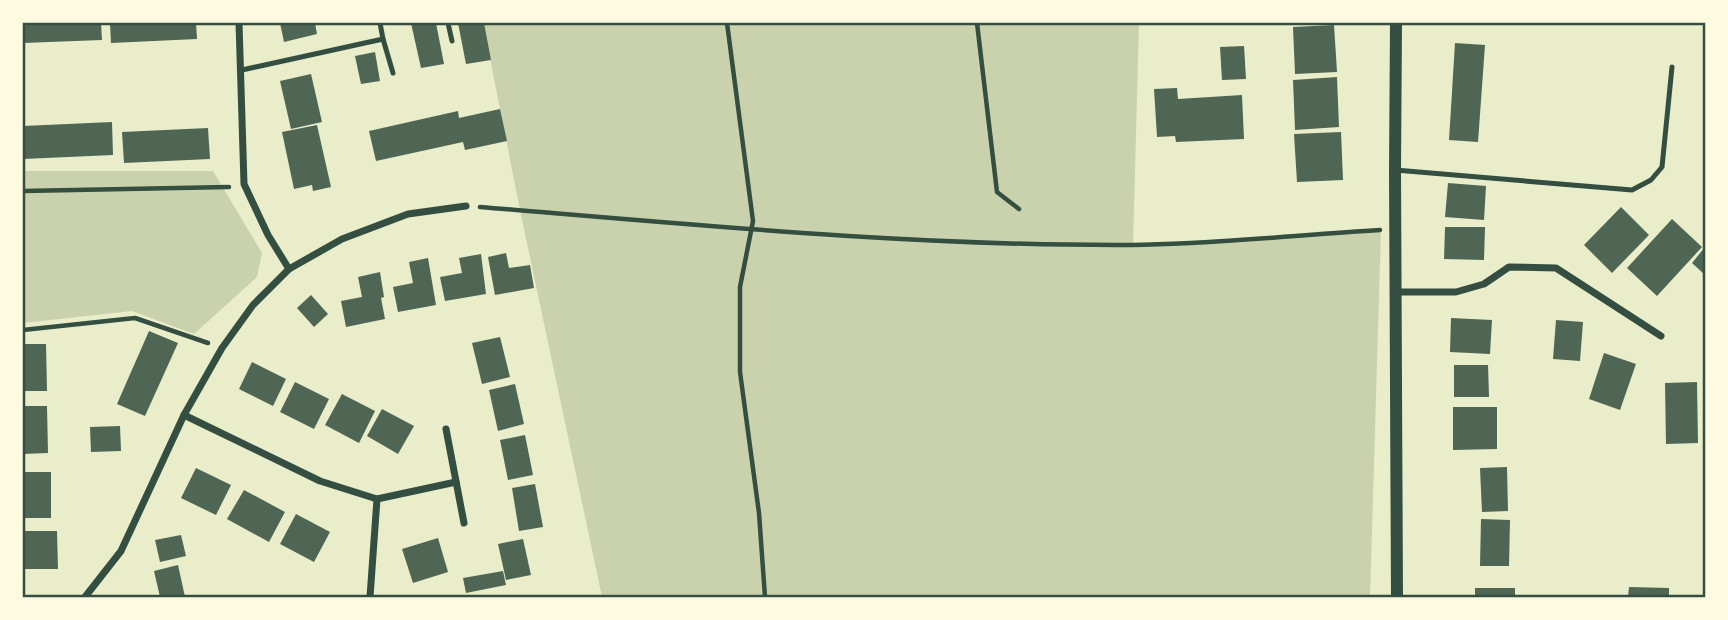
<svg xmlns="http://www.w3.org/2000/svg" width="1728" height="620" font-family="'Nunito Sans',sans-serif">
  <rect width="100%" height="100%" fill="#e9edc9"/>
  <!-- green -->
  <g fill="#cad2ad">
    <polygon points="483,23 1139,23 1133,245 1381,230 1370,597 602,597 521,215"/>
    <polygon points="23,171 213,171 262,253 257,277 194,334 132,311 23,323"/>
  </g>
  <!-- building -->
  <g fill="#4f6655">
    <polygon points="23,23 101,23 102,40 23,43"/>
    <polygon points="110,23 196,23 197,39 111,43"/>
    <polygon points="280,23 315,23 317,34 284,42"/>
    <polygon points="411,23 436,23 444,64 421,68"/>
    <polygon points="458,23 484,23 491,60 466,64"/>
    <polygon points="1334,25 1337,72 1295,74 1293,27"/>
    <polygon points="1455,43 1485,45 1478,142 1449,140"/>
    <polygon points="1244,46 1246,79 1222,80 1220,47"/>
    <polygon points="375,52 380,81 361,84 355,56"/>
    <polygon points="311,74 322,122 291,129 280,81"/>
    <polygon points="1337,77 1339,127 1295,130 1293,80"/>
    <polygon points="1177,88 1178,99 1242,95 1244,139 1176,142 1175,136 1157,137 1154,89"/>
    <polygon points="500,109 507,141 465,150 463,142 376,161 369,131 458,111 459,118"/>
    <polygon points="112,122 113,155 23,159 23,126"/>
    <polygon points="317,125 331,187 313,191 312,185 294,189 282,132"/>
    <polygon points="208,128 210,159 124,163 122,132"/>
    <polygon points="1341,132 1343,180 1297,182 1294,134"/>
    <polygon points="1448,183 1486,186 1484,220 1445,217"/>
    <polygon points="1621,207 1649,235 1612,273 1584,245"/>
    <polygon points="1672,219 1702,247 1657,296 1627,268"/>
    <polygon points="1445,227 1485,227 1484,260 1444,259"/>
    <polygon points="1705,247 1705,275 1692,263"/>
    <polygon points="506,253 509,268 530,265 534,288 495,295 488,257"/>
    <polygon points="481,254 486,294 445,301 440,277 462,273 459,258"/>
    <polygon points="428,258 436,305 398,312 393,287 413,283 409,262"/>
    <polygon points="380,272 384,297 381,298 385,319 346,327 341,301 362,297 358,277"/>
    <polygon points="311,295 328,314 314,327 297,308"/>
    <polygon points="1451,318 1492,320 1490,354 1450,352"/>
    <polygon points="1556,320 1583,322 1580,361 1553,359"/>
    <polygon points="149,331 178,343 145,416 117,404"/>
    <polygon points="500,337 510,377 482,384 472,343"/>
    <polygon points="23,344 46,344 47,391 23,391"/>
    <polygon points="1604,353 1636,364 1620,410 1589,399"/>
    <polygon points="252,362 286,379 273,406 239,389"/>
    <polygon points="1454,365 1488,365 1489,397 1454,397"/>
    <polygon points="295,382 329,399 314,429 280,412"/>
    <polygon points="1697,382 1698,443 1666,444 1665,383"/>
    <polygon points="515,384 524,424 498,431 489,390"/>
    <polygon points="342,394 375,411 359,443 325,425"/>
    <polygon points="23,406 47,406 48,453 23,454"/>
    <polygon points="1453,407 1497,407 1497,449 1453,450"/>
    <polygon points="382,409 414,426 398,454 367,436"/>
    <polygon points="120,426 121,451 91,452 90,427"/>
    <polygon points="525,435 533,475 508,480 500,440"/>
    <polygon points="1507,467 1508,511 1482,512 1480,468"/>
    <polygon points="196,468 231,485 216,515 181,498"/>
    <rect x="23" y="472" width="28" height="46"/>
    <polygon points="535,484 543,527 519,531 512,488"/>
    <polygon points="244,490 285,512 269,542 227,519"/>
    <polygon points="296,514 330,532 314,562 280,544"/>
    <polygon points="1481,519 1510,520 1509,566 1480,566"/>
    <polygon points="23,531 57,531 58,569 24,569"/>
    <polygon points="181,535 186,556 160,562 155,540"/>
    <polygon points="438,538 448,572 413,583 402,549"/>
    <polygon points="523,539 531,575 506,580 498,544"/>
    <polygon points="178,565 185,597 160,597 154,571"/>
    <polygon points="503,571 506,585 466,593 463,578"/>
    <polygon points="1629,587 1669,588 1669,597 1628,597"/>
    <rect x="1475" y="588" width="40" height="9"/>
  </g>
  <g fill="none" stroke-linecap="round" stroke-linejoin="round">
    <!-- path -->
    <g stroke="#344e41" stroke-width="4.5">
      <polyline points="727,23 753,221 740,287 740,372 759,513 765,597"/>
      <polyline points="977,23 997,192 1019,209"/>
      <polyline points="23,191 229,187"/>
      <path d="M 480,207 C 697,225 914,246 1131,245 C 1213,244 1298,235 1380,230"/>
      <polyline points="23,330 135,318 208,343"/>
    </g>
    <!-- service -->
    <g stroke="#344e41" stroke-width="5">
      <polyline points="448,23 452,41"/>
      <polyline points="383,39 393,73"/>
      <polyline points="242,70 383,39 380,23"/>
      <polyline points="1395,170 1632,190 1651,180 1662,167 1672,67"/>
    </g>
    <!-- minor -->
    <g stroke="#344e41" stroke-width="7">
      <polyline points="239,23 244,184 268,235 289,269"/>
      <polyline points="1395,292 1456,292 1484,284 1509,267 1556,268 1661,336"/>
      <polyline points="184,415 320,481 377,499 456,482"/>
      <polyline points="446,429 464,523"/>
      <polyline points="85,597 121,551 184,415 222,348 253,305 289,269 342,239 408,214 466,206"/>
      <polyline points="370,597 377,499"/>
    </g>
    <!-- tertiary -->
    <polyline stroke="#344e41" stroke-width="12" points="1396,23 1395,170 1397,597"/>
  </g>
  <!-- border -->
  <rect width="1728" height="620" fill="none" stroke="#fefae0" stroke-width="49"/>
  <rect x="24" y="24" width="1680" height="572" fill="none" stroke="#344e41" stroke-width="2.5"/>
</svg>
